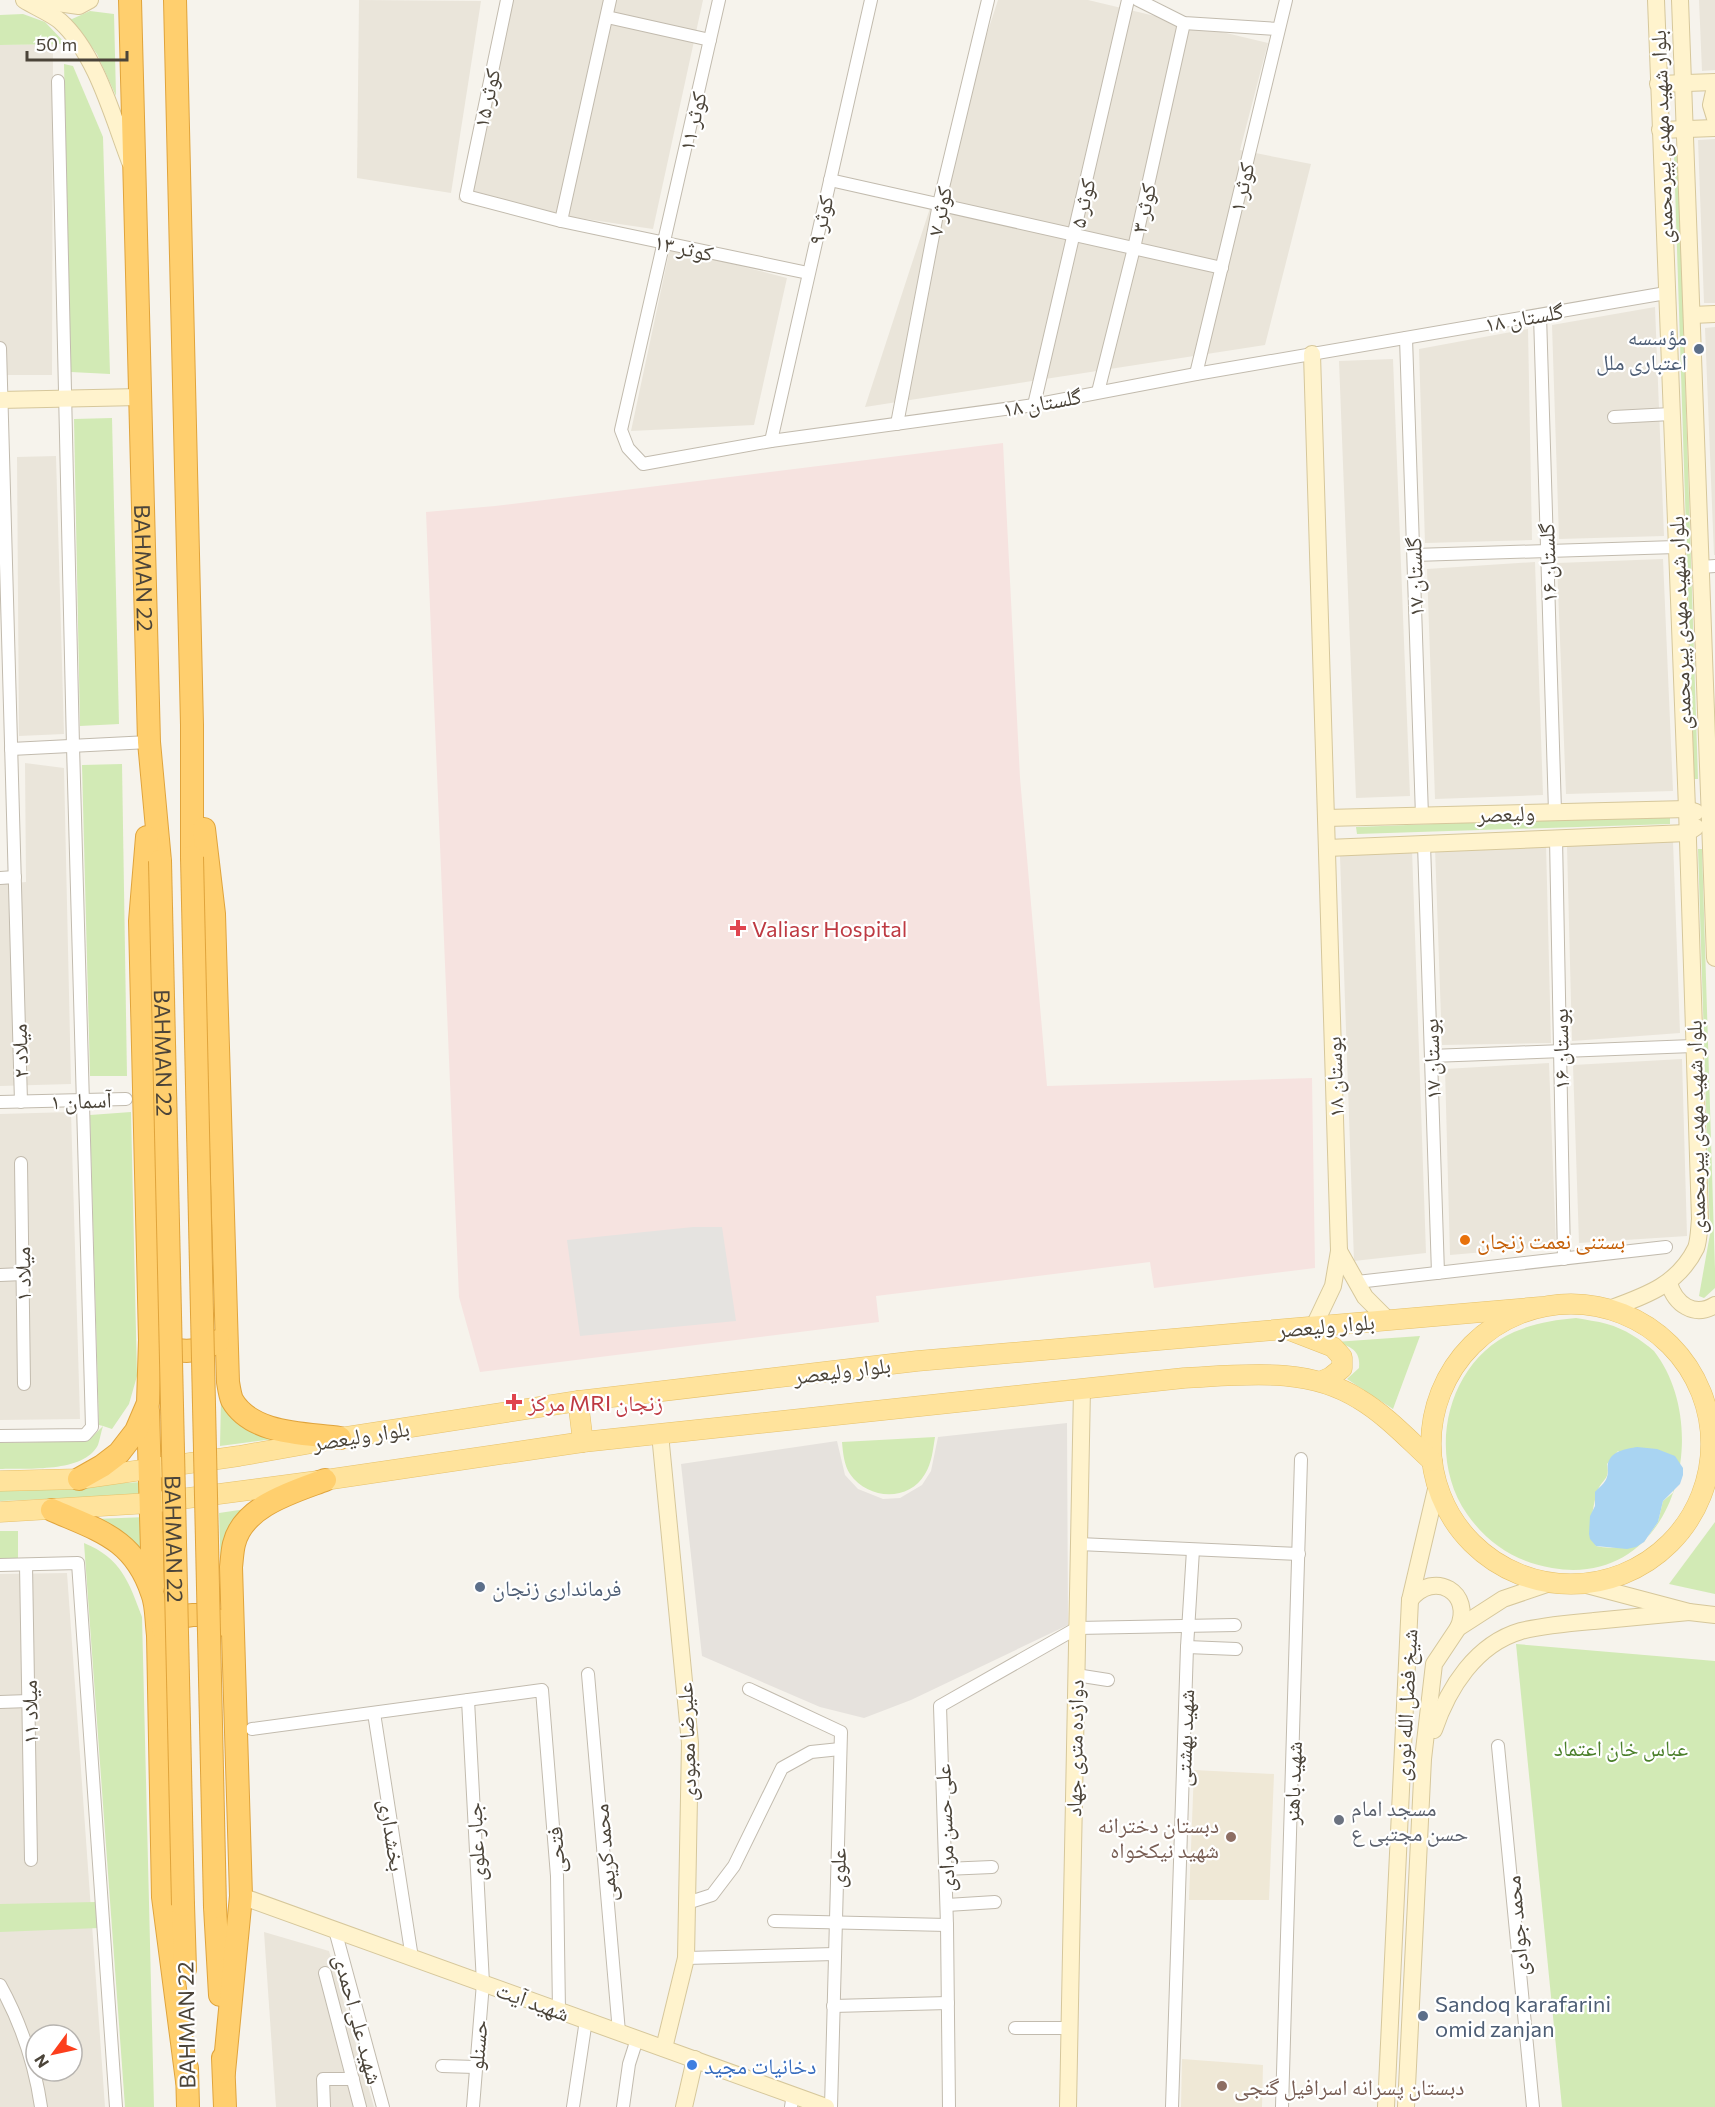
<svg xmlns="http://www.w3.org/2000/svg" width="1715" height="2107" font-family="Commissioner,'Noto Naskh Arabic',sans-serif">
  <rect width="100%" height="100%" fill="#f6f3ec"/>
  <!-- residential -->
  <g fill="#eae5da" fill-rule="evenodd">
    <polygon points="359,0 481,1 451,193 357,178"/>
    <polygon points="507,0 703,0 653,229 458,200"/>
    <polygon points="998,0 1088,0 1268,43 1240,150 1311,164 1265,345 865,407"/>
    <polygon points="1699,0 1715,0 1715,70 1702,71"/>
    <polygon points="53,44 52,375 0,375 0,45"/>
    <polygon points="1715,139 1715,303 1704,303 1698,140"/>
    <polygon points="670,248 787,278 754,425 631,431"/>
    <polygon points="1655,307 1664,536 1559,539 1552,325"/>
    <polygon points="1715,327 1715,555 1714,555 1705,328"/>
    <polygon points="1528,329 1532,540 1425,543 1419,349"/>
    <polygon points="1393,359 1410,796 1356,798 1339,361"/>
    <polygon points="56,456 64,734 19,736 17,457"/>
    <polygon points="1663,559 1673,791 1566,794 1557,563"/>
    <polygon points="1535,562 1543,795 1435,799 1427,569"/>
    <polygon points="25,763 64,768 71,1084 0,1086 0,884 26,882"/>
    <polygon points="1673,841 1680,1033 1572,1041 1567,846"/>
    <polygon points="1546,843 1551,1043 1442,1045 1435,848"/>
    <polygon points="1412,849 1426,1253 1354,1261 1340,856"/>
    <polygon points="1682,1059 1687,1236 1579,1243 1573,1065"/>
    <polygon points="1549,1063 1556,1246 1450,1255 1445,1069"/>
    <polygon points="71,1112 80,1419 0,1420 0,1114"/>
    <path d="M 67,1573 L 105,2107 L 0,2107 L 0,1574 ZM 36,2035 L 72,2035 L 72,2071 L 36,2071 Z"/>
    <polygon points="264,1932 329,1951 374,2107 276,2107"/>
  </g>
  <!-- industrial -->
  <polygon fill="#e6e2dd" points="1067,1423 1068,1625 911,1700 864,1718 820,1707 702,1656 681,1464 837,1441 845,1475 858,1489 883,1499 900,1498 922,1485 931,1471 938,1437"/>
  <!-- education -->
  <g fill="#efe8d6">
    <polygon points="1194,1770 1274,1774 1269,1900 1189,1900"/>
    <polygon points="1182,2059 1263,2065 1262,2107 1181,2107"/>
  </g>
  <!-- medical -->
  <polygon fill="#f6e3e0" points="1003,443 1020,778 1047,1086 1312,1078 1315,1268 1154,1288 1150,1262 876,1296 879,1322 480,1372 459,1297 426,512 495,506"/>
  <!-- green -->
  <g fill="#d2eab5" fill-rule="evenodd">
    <polygon points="90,11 114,14 116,96 97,54 78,28 52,12 72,19"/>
    <polygon points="23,14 45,22 66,44 0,45 0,15"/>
    <polygon points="64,64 73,66 103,137 110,374 71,372"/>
    <polygon points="1674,156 1678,156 1698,779 1694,779"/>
    <polygon points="112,418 119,724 80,726 74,419"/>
    <polygon points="122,764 127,1076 90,1076 82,765"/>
    <polygon points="1670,815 1670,824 1357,834 1356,827"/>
    <polygon points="1698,849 1702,849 1715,1269 1715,1288 1704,1298 1699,1296 1710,1234"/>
    <path d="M 131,1112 L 137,1376 L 129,1404 L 112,1429 L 103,1426 C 101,1432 100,1439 98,1445 C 84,1473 27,1468 0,1469 L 0,1443 L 88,1441 L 103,1426 L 99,1425 L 90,1115 Z"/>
    <path d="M 1576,1318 C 1586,1320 1597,1321 1607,1324 C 1625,1329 1640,1339 1654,1351 C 1715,1430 1674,1589 1552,1568 C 1516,1562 1488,1544 1467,1514 C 1426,1455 1446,1362 1514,1332 C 1535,1323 1554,1320 1576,1318 ZM 1618,1451 L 1674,1492 L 1663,1501 L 1658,1522 L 1644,1542 C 1628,1546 1612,1550 1596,1546 C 1594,1541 1591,1536 1590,1532 C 1589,1529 1596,1492 1598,1489 C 1604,1478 1610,1479 1607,1464 Z"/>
    <path d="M 1420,1336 L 1393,1409 L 1347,1379 L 1359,1368 C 1361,1350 1350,1346 1335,1342 Z"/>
    <polygon points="222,1352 227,1393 282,1438 220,1446"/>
    <path d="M 935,1437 C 933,1449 932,1463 925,1474 C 909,1502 868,1500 850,1474 C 844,1465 843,1453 842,1442 Z"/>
    <polygon points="142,1482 142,1495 0,1501 0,1490"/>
    <polygon points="246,1509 221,1574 219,1513"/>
    <polygon points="147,1517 150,1582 95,1519"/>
    <polygon points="1715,1522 1715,1594 1669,1584"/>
    <rect x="0" y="1531" width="18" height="29"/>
    <path d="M 84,1543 C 121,1558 129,1582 142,1617 L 154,2107 L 125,2107 Z"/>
    <polygon points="1516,1644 1715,1661 1715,2107 1562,2107"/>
    <polygon points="96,1902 99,1928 0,1932 0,1904"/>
  </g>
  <!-- parking -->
  <polygon fill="#e5e3e0" points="693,1227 722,1227 736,1321 580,1336 567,1240"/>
  <!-- water -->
  <path fill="#a9d4f2" d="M 1637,1447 L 1657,1449 L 1675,1456 L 1683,1468 L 1683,1475 L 1680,1484 L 1663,1501 L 1658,1522 L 1644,1542 L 1636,1547 L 1627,1549 L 1596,1546 L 1590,1539 L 1589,1534 L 1590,1516 L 1595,1506 L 1595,1492 C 1599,1487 1605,1484 1607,1477 C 1609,1472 1607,1467 1608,1463 C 1612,1450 1627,1449 1637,1447 Z"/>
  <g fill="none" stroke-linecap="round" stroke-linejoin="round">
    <defs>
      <g id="street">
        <polyline points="507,0 466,196 561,221 808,273"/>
        <polyline points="719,0 621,430 628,448 643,464 771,441 1034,405 1196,374 1666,293"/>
        <polyline points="1138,0 1184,23 1278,29"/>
        <polyline points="607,17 710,40"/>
        <polyline points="830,180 1222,268"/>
        <polyline points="561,221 610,0"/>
        <polyline points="1540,315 1555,812"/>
        <polyline points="1406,338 1422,816"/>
        <polyline points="0,348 21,1102"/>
        <polyline points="1196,374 1286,0"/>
        <polyline points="1098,392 1134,248 1184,23"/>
        <polyline points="1034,405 1128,0"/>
        <polyline points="1614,417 1671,414"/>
        <polyline points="897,424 939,204 988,0"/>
        <polyline points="771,441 871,0"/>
        <polyline points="1414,555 1676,547"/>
        <polyline points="1701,567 1715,566"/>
        <polyline points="11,749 149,742"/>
        <polyline points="1556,838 1564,1259"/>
        <polyline points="1424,844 1438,1273"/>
        <polyline points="0,878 15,877"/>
        <polyline points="1431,1056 1693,1046"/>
        <polyline points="0,1102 126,1099"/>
        <polyline points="21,1163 24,1384"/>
        <polyline points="0,1275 23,1274"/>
        <polyline points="1357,1282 1666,1247"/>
        <polyline points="0,1436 85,1435 92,1427 73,746 58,81"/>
        <polyline points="1079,1544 1299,1554"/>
        <polyline points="0,1565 78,1563 116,2107"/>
        <polyline points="26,1565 31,1860"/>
        <polyline points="1187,1647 1236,1649"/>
        <polyline points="588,1674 619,2032"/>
        <polyline points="1076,1675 1108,1680"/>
        <polyline points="749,1689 841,1732 831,2107"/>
        <polyline points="468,1700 483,1983 473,2107"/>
        <polyline points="0,1702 29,1701"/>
        <polyline points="374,1713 412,1958"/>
        <polyline points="252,1729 542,1690 557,1876 559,2011"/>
        <polyline points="1498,1746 1533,2107"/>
        <polyline points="945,1869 992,1867"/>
        <polyline points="687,1903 712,1895 734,1866 782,1768 811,1752 840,1749"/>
        <polyline points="947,1905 995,1902"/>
        <polyline points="774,1921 947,1925"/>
        <polyline points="335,1930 383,2107"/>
        <polyline points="686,1958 834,1954"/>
        <polyline points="325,1973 360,2107"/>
        <path d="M 0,1985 C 20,2021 35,2065 41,2107"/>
        <polyline points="833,2006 948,2003"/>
        <polyline points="1015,2028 1068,2028"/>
        <polyline points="442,2066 475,2067"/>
        <polyline points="324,2107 323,2079 353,2079"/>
        <polyline points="573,2107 586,2020"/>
        <polyline points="623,2107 629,2064 637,2039"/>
        <polyline points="791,2107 793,2094"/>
        <polyline points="949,2107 947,1925 940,1706 1077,1628 1235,1625"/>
        <polyline points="1172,2107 1187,1647 1193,1550"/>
        <polyline points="1282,2107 1301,1459"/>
      </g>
      <g id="secondary">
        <path d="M 24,0 C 35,7 50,13 60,21 C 96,53 113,118 130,162"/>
        <polyline points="36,0 79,6 90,0"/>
        <polyline points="1680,0 1715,958"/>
        <polyline points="1658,84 1715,82"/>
        <polyline points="1715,87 1711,105 1715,118"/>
        <polyline points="1660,130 1715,128"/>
        <polyline points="1692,315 1715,314"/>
        <polyline points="1312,354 1339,1251 1333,1286 1314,1326"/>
        <polyline points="0,400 140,397"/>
        <polyline points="1326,818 1687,809 1696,812"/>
        <polyline points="1327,848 1687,833 1696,827"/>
        <polyline points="1339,1251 1365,1297 1388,1320"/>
        <path d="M 1669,1283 C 1675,1304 1694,1318 1715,1305"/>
        <path d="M 1609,1309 C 1645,1296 1678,1285 1696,1248 C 1699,1240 1699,1228 1700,1219 L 1687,809 L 1656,0"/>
        <polyline points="660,1434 690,1743 686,1958 664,2048"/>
        <polyline points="1715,1434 1711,1446 1715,1450"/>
        <polyline points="1583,1584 1689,1612 1715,1615"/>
        <path d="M 1410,1600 C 1434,1569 1474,1593 1458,1628"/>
        <path d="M 1434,1730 C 1448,1688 1476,1644 1521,1631 C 1545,1625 1570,1623 1594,1621 C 1626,1618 1658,1615 1689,1612"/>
        <polyline points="241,1896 826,2107"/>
        <polyline points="684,2107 695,2059"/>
        <polyline points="1068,2107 1082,1389"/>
        <polyline points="1386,2107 1410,1600 1437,1485"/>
        <polyline points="1406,2107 1423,1759 1434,1664 1458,1628 1503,1599 1550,1583"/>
      </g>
      <g id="primary">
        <circle cx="1571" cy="1444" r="140"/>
        <polyline points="1289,1330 1333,1347 1342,1357 1342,1368 1331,1377 1322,1381"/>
        <polyline points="578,1401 583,1442"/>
        <polyline points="0,1481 79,1479 239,1456 340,1438 578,1401 917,1361 1540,1307"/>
        <path d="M 0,1512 L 150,1503 L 325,1480 L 583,1442 L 1184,1378 C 1243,1375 1307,1366 1359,1399 C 1386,1415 1409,1440 1432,1461"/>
      </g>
      <g id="highway">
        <path id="s1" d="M 130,0 L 149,742 L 160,861"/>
        <polyline points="175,0 192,725 192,857"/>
        <path d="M 204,829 L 214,914 L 228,1382 C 229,1388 230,1395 232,1400 C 252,1435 306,1433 340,1438"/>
        <path d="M 154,1342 C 175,1353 197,1355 218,1341"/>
        <polyline points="148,1410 153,1587"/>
        <polyline points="79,1479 102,1466 119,1453 136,1431 148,1403 150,1340 140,921 147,837"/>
        <path d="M 52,1510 C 100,1531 134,1539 152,1593 C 157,1605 156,1621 158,1635 L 163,1897 L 187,2081"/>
        <path d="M 163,1629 C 179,1612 206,1610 225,1625"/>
        <polyline points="183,1905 185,1969"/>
        <polyline points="215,1907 220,1995"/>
        <polyline points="223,2058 225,2107"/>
        <polyline points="187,2068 188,2107"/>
        <path d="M 224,2072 L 241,1896 L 231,1567 C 232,1560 232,1552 234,1544 C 243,1506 293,1492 325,1480"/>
      </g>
    </defs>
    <!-- street casing -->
    <use href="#street" stroke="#c2bbae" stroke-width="14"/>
    <!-- secondary casing -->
    <use href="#secondary" stroke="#d6c79b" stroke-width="18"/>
    <!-- primary casing -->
    <use href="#primary" stroke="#e6c16a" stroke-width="21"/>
    <!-- highway casing -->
    <use href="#highway" stroke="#e0a43c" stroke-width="24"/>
    <!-- street -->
    <use href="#street" stroke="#fff" stroke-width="12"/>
    <!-- secondary -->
    <use href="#secondary" stroke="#fff3cd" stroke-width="16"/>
    <!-- primary -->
    <use href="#primary" stroke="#ffe39c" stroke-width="20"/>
    <!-- highway -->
    <use href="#highway" stroke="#ffcf6e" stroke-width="22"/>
    <defs>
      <g id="highway-bridge">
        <polyline points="192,857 215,1907"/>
        <path id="s2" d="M 160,861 L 183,1905"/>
      </g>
    </defs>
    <!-- highway-bridge casing -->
    <use href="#highway-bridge" stroke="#e0a43c" stroke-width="24" stroke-linecap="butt"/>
    <!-- highway-bridge -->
    <use href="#highway-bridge" stroke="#ffcf6e" stroke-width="22"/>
  </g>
  <!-- markers -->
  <g fill="#5c6f8a" stroke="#fff" stroke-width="2">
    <circle cx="1699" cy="349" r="6"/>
    <circle cx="480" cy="1587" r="6"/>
    <circle cx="1423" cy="2016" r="6"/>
  </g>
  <g fill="#e0444e" stroke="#fff" stroke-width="2">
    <path d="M735 919h6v6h6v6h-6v6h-6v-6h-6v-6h6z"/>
    <path d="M511 1393h6v6h6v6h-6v6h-6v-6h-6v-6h6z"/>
  </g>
  <circle fill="#e8710a" stroke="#fff" stroke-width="2" cx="1465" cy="1240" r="6"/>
  <circle fill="#6b7280" stroke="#fff" stroke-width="2" cx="1339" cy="1820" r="6"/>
  <g fill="#8d6e63" stroke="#fff" stroke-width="2">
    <circle cx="1231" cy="1837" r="6"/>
    <circle cx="1222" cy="2086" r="6"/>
  </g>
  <circle fill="#3f7fe0" stroke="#fff" stroke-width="2" cx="692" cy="2065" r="6"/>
  <g text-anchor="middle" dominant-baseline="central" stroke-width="4.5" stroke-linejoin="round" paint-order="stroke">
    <!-- street labels -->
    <g font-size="22" fill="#4b4439" stroke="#fff">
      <text transform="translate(486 98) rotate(-78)">۱۵ کوثر</text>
      <text transform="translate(692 121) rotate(-77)">کوثر ۱۱</text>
      <text transform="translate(1661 137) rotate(-92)">بلوار شهید مهدی پیرمحمدی</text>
      <text transform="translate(1241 187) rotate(-77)">کوثر ۱</text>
      <text transform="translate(1082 203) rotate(-77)">کوثر ۵</text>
      <text transform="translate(1143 208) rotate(-78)">کوثر ۳</text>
      <text transform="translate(939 211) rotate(-78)">کوثر ۷</text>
      <text transform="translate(820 220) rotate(-77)">کوثر ۹</text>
      <text transform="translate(684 247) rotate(12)">کوثر ۱۳</text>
      <text transform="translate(1524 317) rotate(-10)">گلستان ۱۸</text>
      <text transform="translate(1042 402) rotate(-10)">گلستان ۱۸</text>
      <text transform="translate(1547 563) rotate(-92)">گلستان ۱۶</text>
      <text stroke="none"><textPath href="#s1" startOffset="568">BAHMAN 22</textPath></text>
      <text transform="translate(1414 577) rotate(-92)">گلستان ۱۷</text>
      <text transform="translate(1679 623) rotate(-92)">بلوار شهید مهدی پیرمحمدی</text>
      <text transform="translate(1506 813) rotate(-2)">ولیعصر</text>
      <text transform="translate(1560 1049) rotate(-91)">بوستان ۱۶</text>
      <text transform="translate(19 1051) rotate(-92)">میلاد ۲</text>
      <text stroke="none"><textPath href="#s2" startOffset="192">BAHMAN 22</textPath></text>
      <text transform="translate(1431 1059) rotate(-92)">بوستان ۱۷</text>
      <text transform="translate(1334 1077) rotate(-92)">بوستان ۱۸</text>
      <text transform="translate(81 1100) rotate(-2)">آسمان ۱</text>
      <text transform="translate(1695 1127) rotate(-91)">بلوار شهید مهدی پیرمحمدی</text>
      <text transform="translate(22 1274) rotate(-91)">میلاد ۱</text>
      <text transform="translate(1326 1325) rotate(-5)">بلوار ولیعصر</text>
      <text transform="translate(842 1370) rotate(-7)">بلوار ولیعصر</text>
      <text transform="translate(361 1435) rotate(-9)">بلوار ولیعصر</text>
      <text stroke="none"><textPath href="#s2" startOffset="678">BAHMAN 22</textPath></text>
      <text transform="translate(1405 1705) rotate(-87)">شیخ فضل الله نوری</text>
      <text transform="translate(29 1712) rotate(-91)">میلاد ۱۱</text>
      <text transform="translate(1184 1738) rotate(-88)">شهید بهشتی</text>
      <text transform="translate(686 1742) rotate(-92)">علیرضا معبودی</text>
      <text transform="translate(1074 1748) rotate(-89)">دوازده متری جهاد</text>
      <text transform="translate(1292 1783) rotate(-88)">شهید باهنر</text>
      <text transform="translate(944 1828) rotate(-92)">علی حسن مرادی</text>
      <text transform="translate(393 1835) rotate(81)">بخشداری</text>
      <text transform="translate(475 1842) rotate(-93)">جبار علوی</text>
      <text transform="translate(555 1850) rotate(-94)">فتحی</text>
      <text transform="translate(604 1853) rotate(-95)">محمد کریمی</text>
      <text transform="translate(837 1868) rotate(-88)">علوی</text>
      <text transform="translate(1516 1926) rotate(-95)">محمد جوادی</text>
      <text transform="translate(533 2001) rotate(20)">شهید آیت</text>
      <text transform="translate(359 2019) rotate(75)">شهید علی احمدی</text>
      <text transform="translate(186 2025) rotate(-91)">BAHMAN 22</text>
      <text transform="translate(477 2045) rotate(-85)">حسنلو</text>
    </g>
    <!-- service labels -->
    <g font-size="22" fill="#4e5e75" stroke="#fff" text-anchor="start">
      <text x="1687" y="336" text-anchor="end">مؤسسه<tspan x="1687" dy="25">اعتباری ملل</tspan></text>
      <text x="492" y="1587">فرمانداری زنجان</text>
      <text x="1435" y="2003">Sandoq karafarini<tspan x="1435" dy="25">omid zanjan</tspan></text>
    </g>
    <!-- health labels -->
    <g font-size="22" fill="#be3a42" stroke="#fff" text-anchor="start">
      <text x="752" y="928">Valiasr Hospital</text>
      <text x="528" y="1402">مرکز MRI زنجان</text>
    </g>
    <!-- food labels -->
    <g font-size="22" fill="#c56008" stroke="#fff" text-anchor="start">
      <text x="1477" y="1240">بستنی نعمت زنجان</text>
    </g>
    <!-- park labels -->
    <g font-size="22" fill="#4a7f2a" stroke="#fff">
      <text x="1621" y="1747">عباس خان اعتماد</text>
    </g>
    <!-- worship labels -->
    <g font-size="22" fill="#5b616d" stroke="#fff" text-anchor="start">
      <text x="1351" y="1807">مسجد امام<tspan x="1351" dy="25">حسن مجتبی ع</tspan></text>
    </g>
    <!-- education labels -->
    <g font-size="22" fill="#785e54" stroke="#fff" text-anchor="end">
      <text x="1219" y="1824">دبستان دخترانه<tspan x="1219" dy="25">شهید نیکخواه</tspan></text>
      <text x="1234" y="2086" text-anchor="start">دبستان پسرانه اسرافیل گنجی</text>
    </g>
    <!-- shop labels -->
    <g font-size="22" fill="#366cbe" stroke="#fff" text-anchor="start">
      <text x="704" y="2065">دخانیات مجید</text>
    </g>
  </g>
  <!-- north arrow -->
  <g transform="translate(54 2053) rotate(237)"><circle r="28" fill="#ffffff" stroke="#b7b4b0" stroke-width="1.5"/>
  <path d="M0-4.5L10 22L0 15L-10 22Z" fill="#fc3f1d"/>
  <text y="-9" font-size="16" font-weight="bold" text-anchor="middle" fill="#4b4439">N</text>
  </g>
  <!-- scale -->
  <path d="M27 51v9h100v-9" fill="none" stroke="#4b4439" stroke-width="3"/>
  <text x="36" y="51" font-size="18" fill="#4b4439" stroke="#ffffff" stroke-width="4.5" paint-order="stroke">50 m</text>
</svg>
